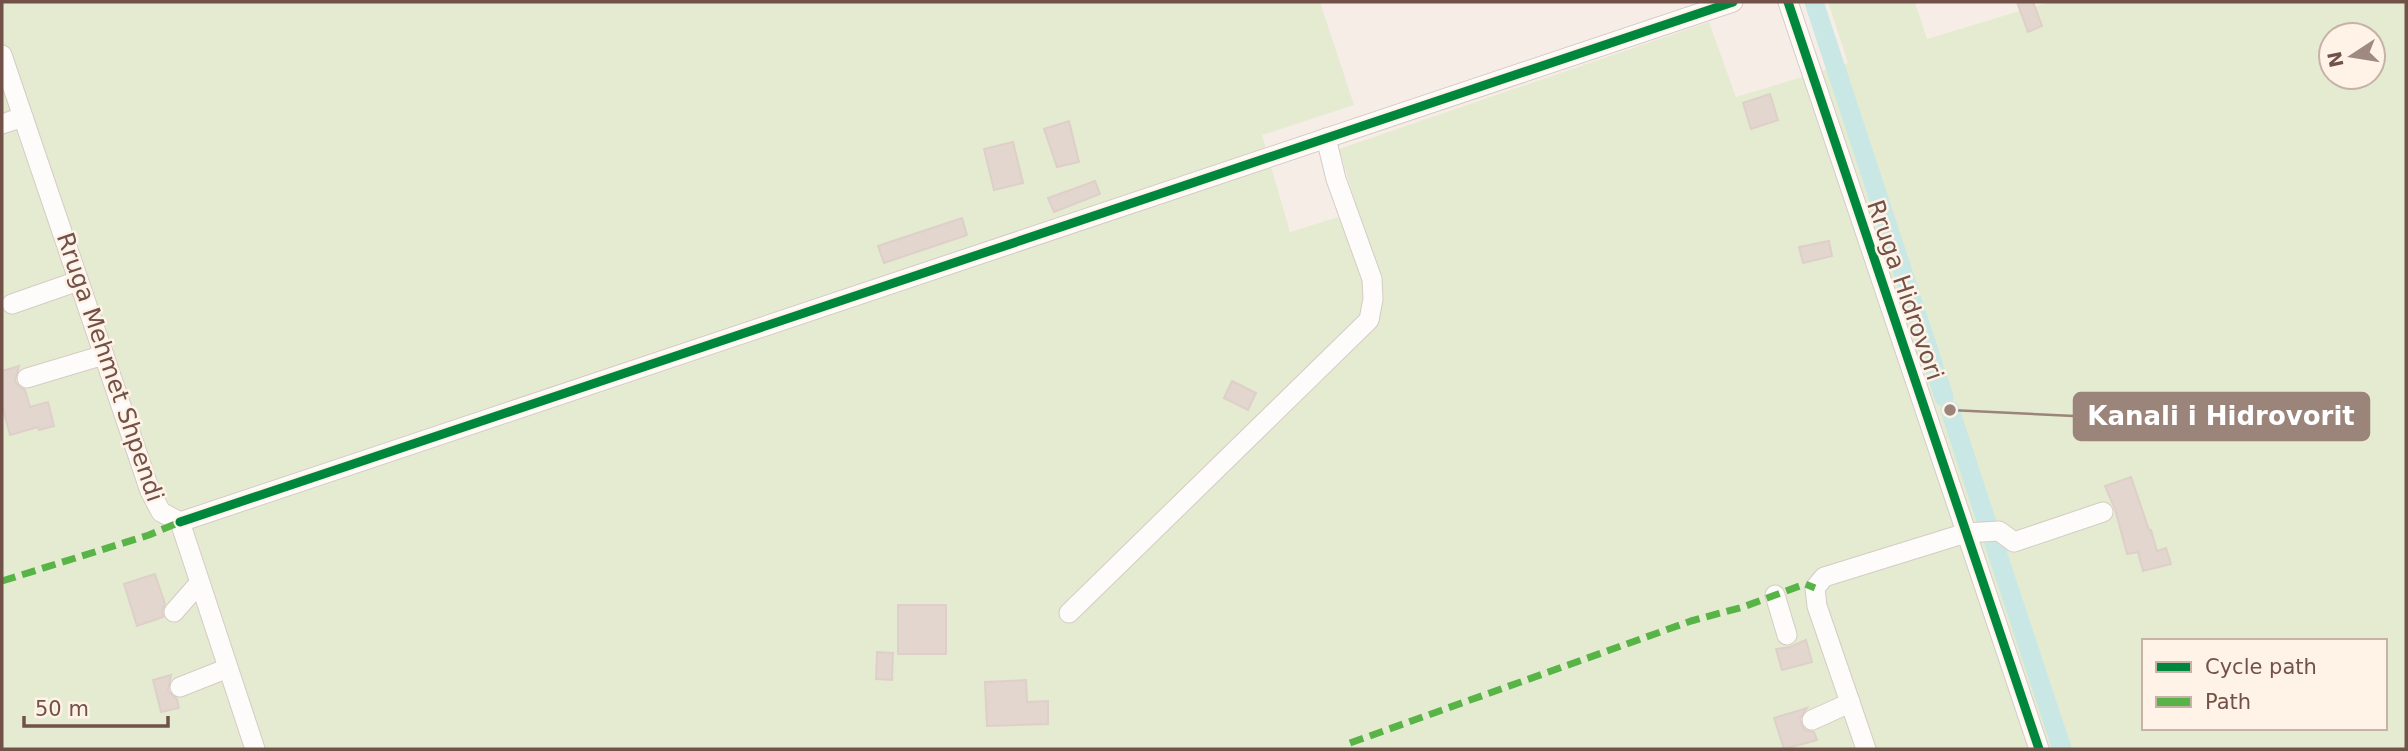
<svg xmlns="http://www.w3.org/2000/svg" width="2408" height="751" font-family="'DejaVu Sans',sans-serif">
  <rect width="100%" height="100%" fill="#f6eee6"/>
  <!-- green -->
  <path fill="#e4ebd1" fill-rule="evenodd" d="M 2,2 L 1320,2 L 1354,105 L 1262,135 L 1290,232 L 1358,211 L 1339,149 L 1709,22 L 1736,97 L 1848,63 L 1828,2 L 1915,2 L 1927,39 L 2050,2 L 2406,2 L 2406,749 L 2,749 ZM 2331,35 L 2373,35 L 2373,77 L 2331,77 ZM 2144,641 L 2385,641 L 2385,728 L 2144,728 Z"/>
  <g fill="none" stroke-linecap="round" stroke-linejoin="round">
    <!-- canal -->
    <g stroke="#c8e7e5" stroke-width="19">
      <polyline points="1814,2 1944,397"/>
      <polyline points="1950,410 1987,523"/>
      <polyline points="1994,543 2062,749"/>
    </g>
  </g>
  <!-- building -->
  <g fill="#e2d6ce" stroke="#ded0c9" stroke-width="2">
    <polygon points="2017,2 2033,2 2042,26 2028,32"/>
    <polygon points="1770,94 1778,120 1751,129 1743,103"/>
    <polygon points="1069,121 1079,162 1057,167 1044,129"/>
    <polygon points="1013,142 1023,183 994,190 984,149"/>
    <polygon points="1095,181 1100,194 1054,212 1048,198"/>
    <polygon points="962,218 967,235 884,263 878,246"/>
    <polygon points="1829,241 1832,256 1803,263 1799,247"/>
    <polygon points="19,366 15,381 19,387 25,390 30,407 48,402 54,426 39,430 38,427 10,435 2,405 2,371"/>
    <polygon points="1232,381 1256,393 1248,410 1224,398"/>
    <polygon points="2131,477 2149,530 2151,530 2157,551 2166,548 2171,564 2143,571 2138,552 2127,554 2115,509 2105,486"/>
    <polygon points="155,574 165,604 162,610 163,617 137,626 124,584"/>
    <rect x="898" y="605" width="48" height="49"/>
    <polygon points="1806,640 1812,662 1782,670 1776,649 1790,647"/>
    <polygon points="877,652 893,653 892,680 876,679"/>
    <polygon points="171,675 168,691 177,699 179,708 161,712 153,680"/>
    <polygon points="1026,680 1027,702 1048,701 1048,724 987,726 985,682"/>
    <polygon points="1807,708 1800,718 1801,724 1805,730 1814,732 1817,740 1784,749 1774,718"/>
  </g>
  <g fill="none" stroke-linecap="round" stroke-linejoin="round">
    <defs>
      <g id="minor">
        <polyline points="1788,2 2039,749"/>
        <polyline points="2,55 150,491 161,512 180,522 255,749"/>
        <polyline points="2,124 23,117"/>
        <polyline points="12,304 78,281"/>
        <polyline points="27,378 104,355"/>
        <polyline points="180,522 1733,2"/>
        <polyline points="1775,595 1787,635"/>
        <polyline points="174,612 195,588 201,586"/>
        <polyline points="1069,613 1369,320 1373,299 1372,279 1336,179 1326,138"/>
        <polyline points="180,687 228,668"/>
        <polyline points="1812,720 1843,706 1850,701"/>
        <polyline points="1866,749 1817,606 1815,588 1824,577 1966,533 1999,531 2014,542 2103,512"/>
      </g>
    </defs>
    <!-- minor casing -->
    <use href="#minor" stroke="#d7cbc4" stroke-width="21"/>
    <!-- minor -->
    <use href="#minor" stroke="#fefcfb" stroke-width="19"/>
    <!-- quiet -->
    <g stroke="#59b447" stroke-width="7" stroke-dasharray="14 7" stroke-linecap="butt">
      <polyline points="2,581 149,535 180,522"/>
      <polyline points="1350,743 1691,621 1743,607 1805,584 1815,588"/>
    </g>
    <defs>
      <g id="cycleway">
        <polyline points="1788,2 2039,749"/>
        <polyline points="180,522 1733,2"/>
      </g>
    </defs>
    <!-- cycleway casing -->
    <use href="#cycleway" stroke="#fff2e6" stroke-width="13"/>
    <!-- cycleway -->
    <use href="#cycleway" stroke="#00873e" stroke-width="9"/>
  </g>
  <g text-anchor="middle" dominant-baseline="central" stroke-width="5" stroke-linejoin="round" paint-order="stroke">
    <!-- street labels -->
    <g font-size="24" fill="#725248" stroke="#fff2e6">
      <text transform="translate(1905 290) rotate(71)">Rruga Hidrovori</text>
      <text transform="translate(110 367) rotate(71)">Rruga Mehmet Shpendi</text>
    </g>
  </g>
  <!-- callouts -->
  <path fill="none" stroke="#9b847a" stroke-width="2.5" d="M1950 410L2074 416"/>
  <circle fill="#9b847a" stroke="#fff2e6" stroke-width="2.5" cx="1950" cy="410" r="7"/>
  <rect fill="#9b847a" stroke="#9b847a" stroke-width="2.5" x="2074" y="393" width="295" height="47" rx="7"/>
  <g font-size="26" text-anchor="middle" font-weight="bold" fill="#fff">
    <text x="2221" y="425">Kanali i Hidrovorit</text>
  </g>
  <!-- border -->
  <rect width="2408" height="751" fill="none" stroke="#725248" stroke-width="7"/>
  <!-- legend -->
  <rect x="2142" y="639" width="245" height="91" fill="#fff2e6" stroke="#c7b2a7" stroke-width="2"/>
  <rect x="2156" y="662" width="35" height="10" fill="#00873e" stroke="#c7b2a7" stroke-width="2"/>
  <text x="2205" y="674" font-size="21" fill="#725248">Cycle path</text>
  <rect x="2156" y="697" width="35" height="10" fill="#59b447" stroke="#c7b2a7" stroke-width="2"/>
  <text x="2205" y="709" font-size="21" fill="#725248">Path</text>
  <!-- north arrow -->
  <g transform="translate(2352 56) rotate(258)"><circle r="33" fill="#fff2e6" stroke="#c7b2a7" stroke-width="2"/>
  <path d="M0-5L12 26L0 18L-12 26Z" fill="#a0897f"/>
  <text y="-10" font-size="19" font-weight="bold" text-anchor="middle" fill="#725248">N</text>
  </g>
  <!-- scale -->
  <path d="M24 716v10h144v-10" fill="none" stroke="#725248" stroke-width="3.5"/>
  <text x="35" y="716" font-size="21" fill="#725248" stroke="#fff2e6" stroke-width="5" paint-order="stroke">50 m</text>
</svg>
